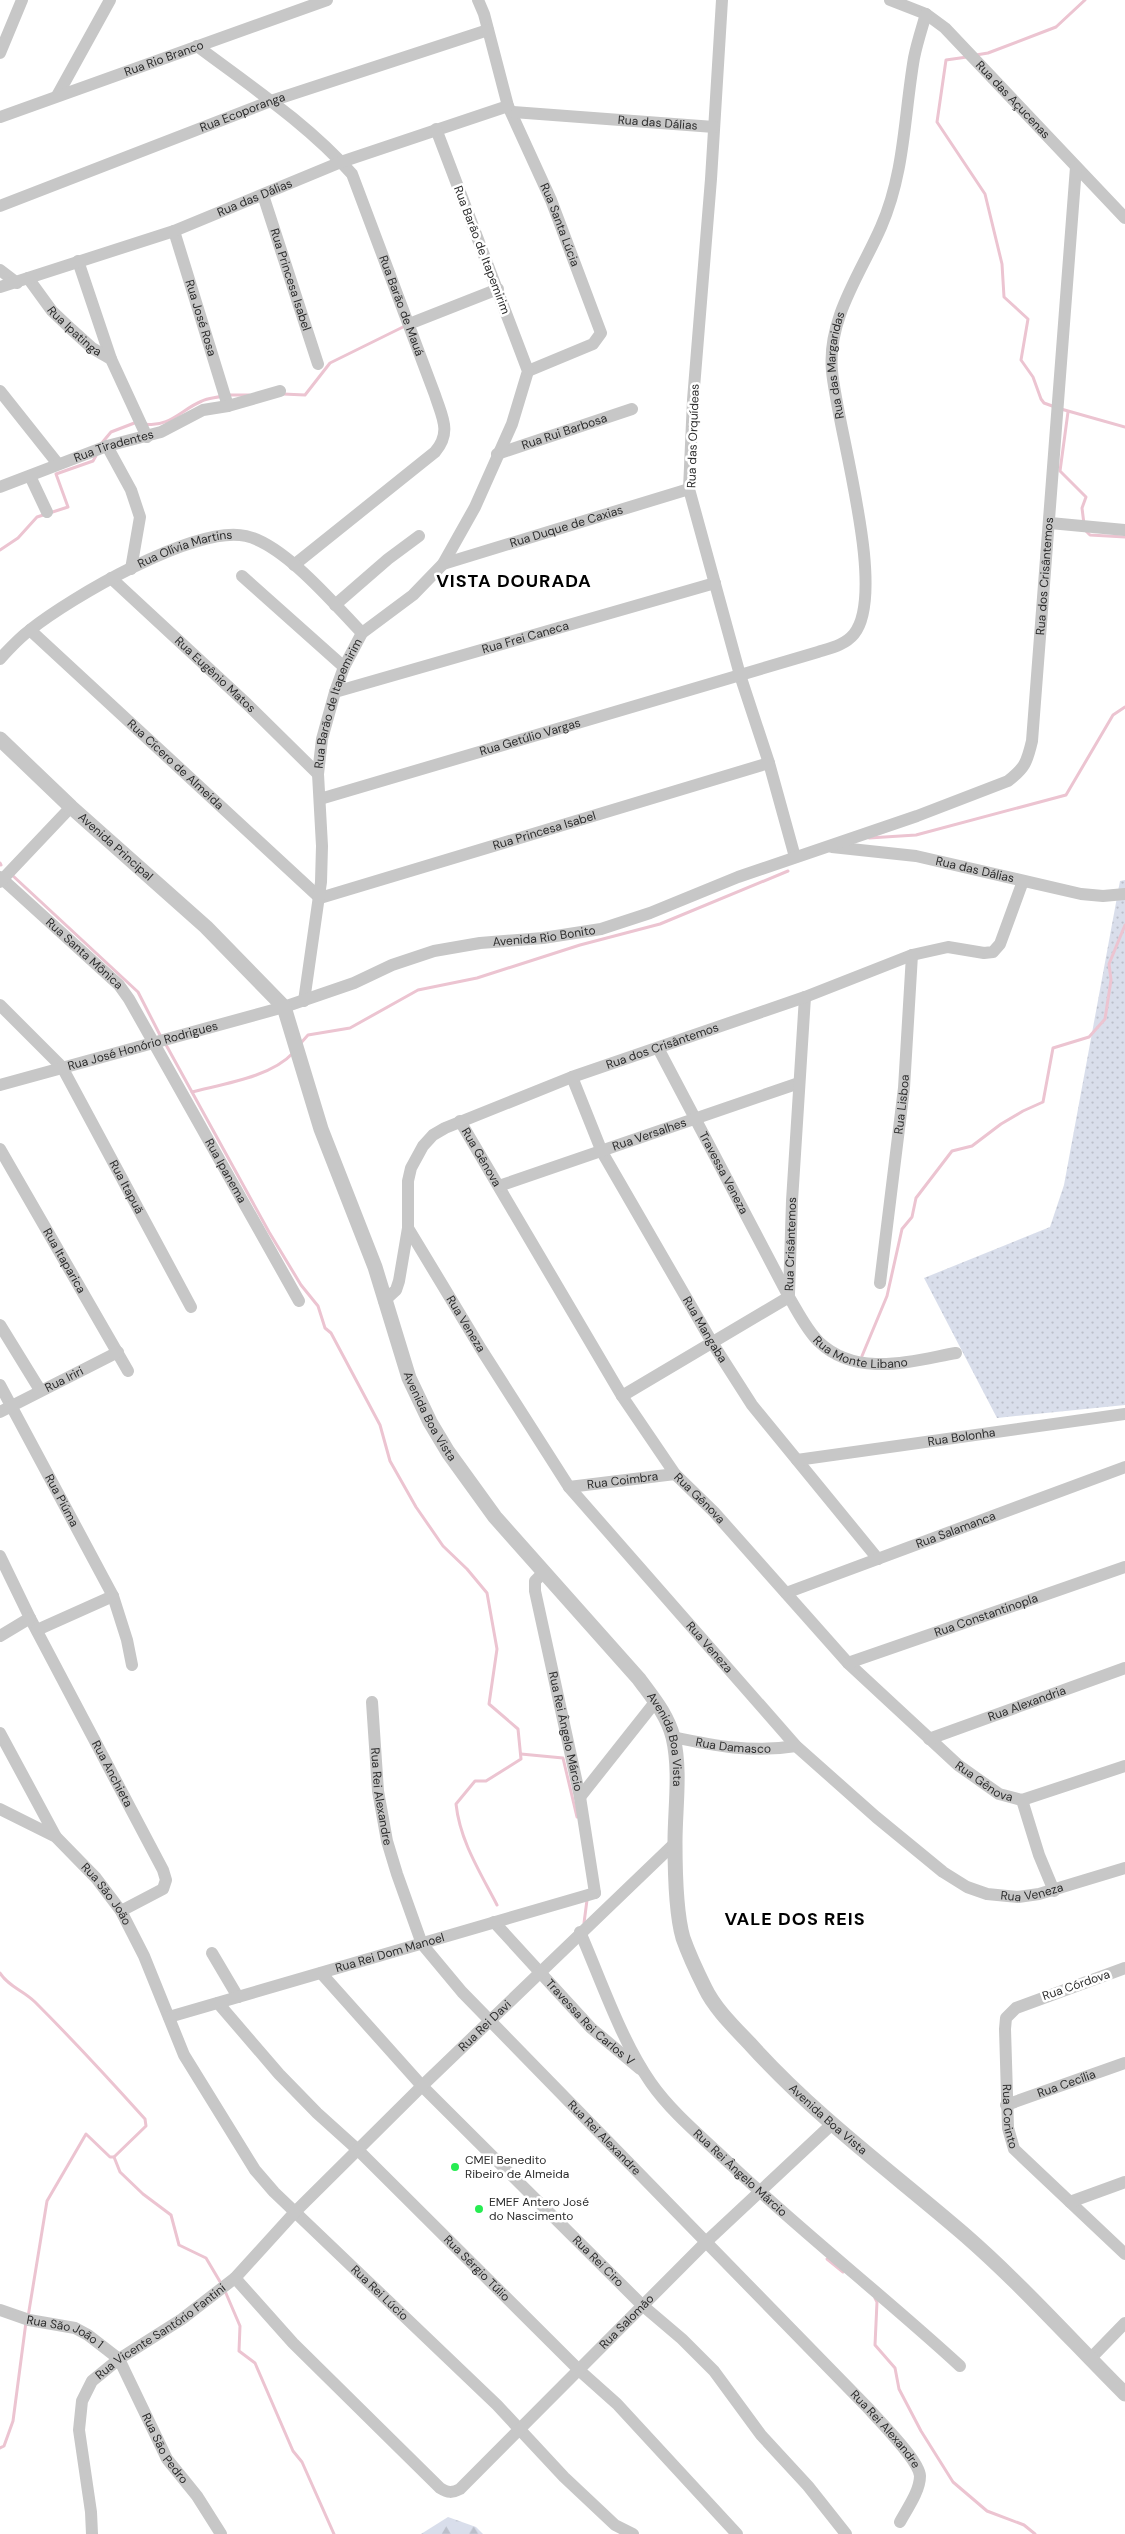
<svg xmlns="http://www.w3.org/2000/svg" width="1125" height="2534" font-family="'DM Sans',sans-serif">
  <defs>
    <pattern id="grass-dots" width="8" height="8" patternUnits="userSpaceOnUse" patternTransform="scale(1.25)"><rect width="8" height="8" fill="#d9deeb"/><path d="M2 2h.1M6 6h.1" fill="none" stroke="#bbbfca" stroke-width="1.8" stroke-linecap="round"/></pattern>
    <pattern id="forest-firs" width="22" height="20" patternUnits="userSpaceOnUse" patternTransform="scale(1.25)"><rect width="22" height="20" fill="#d9deeb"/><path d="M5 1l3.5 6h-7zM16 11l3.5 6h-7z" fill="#bbbfca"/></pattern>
  </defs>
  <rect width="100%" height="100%" fill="#fff"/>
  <!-- grass -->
  <polygon fill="url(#grass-dots)" points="1125,880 1125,1405 997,1418 924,1278 1050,1227 1064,1185 1120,881"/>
  <!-- forest -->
  <polygon fill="url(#forest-firs)" points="448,2517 476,2527 483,2534 421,2534"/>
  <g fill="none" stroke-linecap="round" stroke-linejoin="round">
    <!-- stream -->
    <g stroke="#ecc4d1" stroke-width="3">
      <polyline points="976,55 988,53 1056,27 1085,0"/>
      <polyline points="967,57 946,60 937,122 985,194 1002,264 1004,297 1028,319 1021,360 1033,377 1041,399 1044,403 1055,407"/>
      <polyline points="283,394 305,395 330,363 407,325"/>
      <polyline points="228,395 249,395"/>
      <polyline points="1061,409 1125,427"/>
      <polyline points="1068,412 1060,471 1086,497 1082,508 1084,524"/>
      <path d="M 145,424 C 169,428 182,409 202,401 C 208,398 216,398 222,396"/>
      <polyline points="101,444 111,432 137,422"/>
      <polyline points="1085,530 1090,535 1125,537"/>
      <polyline points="0,550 18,538 37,517 68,507 56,474 93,461 97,454"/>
      <polyline points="869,838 916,835 1066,795 1113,715 1125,707"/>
      <polyline points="0,863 1,865"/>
      <polyline points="12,875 138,992 161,1037"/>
      <path d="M 165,1043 L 269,1232 L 301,1285 L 318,1306 L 325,1328 L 331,1333 L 380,1425 L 390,1461 L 416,1507 L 443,1546 L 467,1569 L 487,1593 L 497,1649 L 489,1704 L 518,1729 L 521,1759 L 486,1781 L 475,1781 L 456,1804 C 460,1841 480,1872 497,1905"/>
      <polyline points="300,1044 308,1035 350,1028 418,990 477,978 580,945 660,924 788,871"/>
      <path d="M 192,1092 C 223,1084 271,1077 293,1053"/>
      <polyline points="862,1356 887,1296 902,1229 912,1217 916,1198 952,1151 972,1146 1001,1124 1023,1111 1043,1102 1053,1048 1089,1037 1105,1019 1111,980 1109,964 1125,925"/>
      <polyline points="521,1754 563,1758 577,1817"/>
      <polyline points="584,1923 587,1900"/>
      <path d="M 0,1973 C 9,1987 23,1990 35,2002 C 73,2040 109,2079 145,2119 L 146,2126 L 114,2157"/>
      <polyline points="827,2259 843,2272"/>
      <polyline points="225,2291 240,2326 239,2351 255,2363 293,2451 302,2462 334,2534"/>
      <polyline points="875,2298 877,2302 875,2345 895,2368 899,2389 921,2431 953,2482 987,2511 1024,2525 1035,2534"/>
      <polyline points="28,2317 47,2201 86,2134 110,2157 114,2157 120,2172 143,2194 171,2215 179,2245 206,2258 222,2285"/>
      <polyline points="0,2448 4,2446 13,2421 26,2322"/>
    </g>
    <!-- minor -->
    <g stroke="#c7c7c7" stroke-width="12">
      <path id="s1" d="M 478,0 L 484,14 L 508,106 L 551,200 L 601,333 L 593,344 L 528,371"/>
      <polyline points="722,0 711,179 693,400 689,489 740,675 769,763 795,857"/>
      <path id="s2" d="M 890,0 L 926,14 L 945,28 L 1125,218"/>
      <path id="s3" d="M 197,46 C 249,85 309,125 352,174 L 435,395 C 442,417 452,432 435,452 L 294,565"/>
      <polyline points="0,53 22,0"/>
      <polyline points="57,96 110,0"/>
      <path id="s4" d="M 513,112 L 714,127"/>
      <path id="s5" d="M 0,117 L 327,0"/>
      <path id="s6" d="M 263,195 L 318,364"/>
      <path id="s7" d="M 0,206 L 271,101 L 488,30"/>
      <path id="s8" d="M 174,231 L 228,406"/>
      <polyline points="78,261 111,359"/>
      <polyline points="0,270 17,283"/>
      <path id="s9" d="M 28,278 L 52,311 L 71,329 L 92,348 L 111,359 L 147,437"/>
      <path id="s10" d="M 0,287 L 174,231 L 341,162 L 508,106"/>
      <polyline points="409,324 498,289"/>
      <polyline points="0,391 58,464"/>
      <polyline points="107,446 131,490 140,517 131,569"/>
      <path id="s11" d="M 497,454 L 632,409"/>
      <polyline points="30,476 47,512"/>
      <path id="s12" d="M 0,487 L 107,446 L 161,432 L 203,410 L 228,406 L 280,391"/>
      <polyline points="1050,523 1125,530"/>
      <path id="s13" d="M 443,564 L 689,489"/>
      <polyline points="242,576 344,667"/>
      <path id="s14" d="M 111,578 L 247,704 L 318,774"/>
      <polyline points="335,605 388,559 419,536"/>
      <path id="s15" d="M 30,630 L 320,898 L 769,763"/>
      <path id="s16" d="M 0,659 C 9,649 19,638 30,630 C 70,598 196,524 246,536 C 285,545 335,605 362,633"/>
      <path id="s17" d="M 335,692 L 715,583"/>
      <path id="s18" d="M 320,799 L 818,652 C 831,648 845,645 854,634 C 888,592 837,428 832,371 C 827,319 861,273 881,227 C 905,172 904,116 914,58 C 917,43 922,28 926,14"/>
      <path id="s19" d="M 832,847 L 916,856 L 1081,894 L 1103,896 L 1125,894"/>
      <path id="s20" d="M 0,877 L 119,985 L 129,999 L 299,1301"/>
      <polyline points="0,882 71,807"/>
      <path id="s21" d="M 304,1001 L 321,882 L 322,846 L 318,774 L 322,739 L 335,692 L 344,667 L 362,633 L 413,595 L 443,564 L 475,507 L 512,424 L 528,371 L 436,129"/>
      <path id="s22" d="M 0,1005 L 62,1067 L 191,1307"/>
      <path id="s23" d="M 658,1048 L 789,1297 C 798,1312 806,1329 819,1342 C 857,1378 911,1361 956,1353"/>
      <path id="s24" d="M 572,1077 L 602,1152 L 713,1344 L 752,1405 L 878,1559"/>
      <path id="s25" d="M 0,1085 L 284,1007 L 354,983 L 392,965 L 434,951 L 480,943 L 543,938 L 601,929 L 650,913 L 738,877 L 917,816 L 1008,781 C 1025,768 1027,762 1032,741 L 1076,167"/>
      <path id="s26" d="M 460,1121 L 622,1396 L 675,1474 L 714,1512 L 848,1663 L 958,1765 L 999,1794 L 1022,1800 L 1125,1766"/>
      <path id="s27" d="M 0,1149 L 128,1371"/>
      <path id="s28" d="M 499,1186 L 799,1083"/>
      <path id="s29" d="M 408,1228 L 481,1349 L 569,1487 L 796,1746 L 876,1817 L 943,1872 L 967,1887 L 987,1894 L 1018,1897 L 1039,1894 L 1125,1868"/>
      <path id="s30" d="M 880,1283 L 904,1088 L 912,955"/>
      <path id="s31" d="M 789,1294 L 792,1201 L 805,997"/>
      <path id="s32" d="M 384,1301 L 396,1290 L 399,1281 L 408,1228 L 408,1181 L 411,1168 L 423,1146 L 433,1135 L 445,1128 L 572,1077 L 805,997 L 912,955 L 948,947 L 984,953 L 993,952 L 1000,944 L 1023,881"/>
      <polyline points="0,1325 40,1390"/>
      <path id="s33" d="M 0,1385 L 113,1596 L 127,1640 L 132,1665"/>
      <polyline points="622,1396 789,1297"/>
      <path id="s34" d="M 0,1412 L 118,1352"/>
      <path id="s35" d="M 797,1460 L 1125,1414"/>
      <path id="s36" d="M 569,1487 L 675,1474"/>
      <path id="s37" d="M 0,1556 L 30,1618 L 163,1870 L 166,1880 L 163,1889 L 121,1911"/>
      <path id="s38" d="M 543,1573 L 535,1581 L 535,1591 L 580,1797 L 595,1893"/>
      <path id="s39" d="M 786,1593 L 1125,1467"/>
      <polyline points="37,1630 113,1596"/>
      <polyline points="0,1636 30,1618"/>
      <path id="s40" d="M 848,1663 L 1125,1567"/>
      <path id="s41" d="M 372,1702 L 378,1791 L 387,1841 L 397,1874 L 422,1944 L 462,1992 L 869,2409 C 880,2422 919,2460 920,2476 C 920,2491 907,2509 900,2522"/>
      <polyline points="0,1733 56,1837"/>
      <path id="s42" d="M 673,1737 C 715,1746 752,1753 796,1746"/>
      <path id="s43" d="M 929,1739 L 1125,1668"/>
      <polyline points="580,1797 656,1701"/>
      <polyline points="1022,1800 1039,1855 1054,1891"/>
      <path id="s44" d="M 0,1809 L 56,1837 L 96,1878 L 121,1911 L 144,1956 L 184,2055 L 255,2170 L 274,2192 L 497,2405 L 564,2477 L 615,2525 L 633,2534"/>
      <path id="s45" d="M 494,1922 L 591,2028 L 640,2069"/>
      <path id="s46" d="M 580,1932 C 601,1980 621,2040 651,2083 C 672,2113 703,2138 730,2164 C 804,2234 885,2297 960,2366"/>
      <polyline points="212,1953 238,1997"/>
      <path id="s47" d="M 1125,1968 L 1016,2008 L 1006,2018 L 1005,2029 L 1008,2128 L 1014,2149 L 1125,2254"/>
      <path id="s48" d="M 321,1973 L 422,2086 L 642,2305 L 682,2339 L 714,2371 L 761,2435 L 808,2486 L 846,2534"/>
      <path id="s49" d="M 218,2003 L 279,2074 L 317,2113 L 358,2150 L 580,2371 L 617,2404 L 737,2534"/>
      <path id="s50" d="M 169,2017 L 595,1893"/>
      <path id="s51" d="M 1006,2105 L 1125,2063"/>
      <polyline points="1070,2202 1125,2182"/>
      <path id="s52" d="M 235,2278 L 293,2343 L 440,2488 C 448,2493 452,2493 460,2489 L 707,2241 L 831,2125"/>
      <path id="s53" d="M 0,2310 L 29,2320 L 75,2328 L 88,2335 L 119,2359 L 167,2459 L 197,2496 L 221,2534"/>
      <polyline points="1090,2359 1125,2323"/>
      <path id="s54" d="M 92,2534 L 91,2512 L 79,2430 L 82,2401 L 92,2381 L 119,2359 L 182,2319 L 235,2278 L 295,2212 L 422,2086 L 675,1843"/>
    </g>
    <!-- tertiary -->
    <path stroke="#c7c7c7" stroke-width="15" id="s55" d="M 0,739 L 71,807 L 206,927 L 284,1007 L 321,1129 L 375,1267 L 409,1378 L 430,1422 L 448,1452 L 495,1517 L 639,1679 C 652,1697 667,1714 673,1737 C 681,1771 675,1808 675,1842 C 675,1868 676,1914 683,1938 C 689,1955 697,1972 705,1988 C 715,2009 735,2028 751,2045 C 816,2117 893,2173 966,2236 C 1022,2285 1072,2341 1125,2394"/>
  </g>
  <!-- markers -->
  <g fill="#27ec52" stroke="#fff" stroke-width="2">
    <circle cx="455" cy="2167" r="5"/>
    <circle cx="479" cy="2209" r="5"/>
  </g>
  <g text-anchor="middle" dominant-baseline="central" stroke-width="5" stroke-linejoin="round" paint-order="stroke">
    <!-- street labels -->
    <g font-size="12" fill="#2d2d2d" stroke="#fff">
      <text stroke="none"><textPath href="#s5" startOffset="174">Rua Rio Branco</textPath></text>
      <text stroke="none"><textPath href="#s2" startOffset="161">Rua das Açucenas</textPath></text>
      <text stroke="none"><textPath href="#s7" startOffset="260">Rua Ecoporanga</textPath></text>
      <text stroke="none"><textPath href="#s4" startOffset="145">Rua das Dálias</textPath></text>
      <text stroke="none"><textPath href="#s10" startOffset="270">Rua das Dálias</textPath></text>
      <text stroke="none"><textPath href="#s1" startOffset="240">Rua Santa Lúcia</textPath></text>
      <text transform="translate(482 250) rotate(69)">Rua Barão de Itapemirim</text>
      <text stroke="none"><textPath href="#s6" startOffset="89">Rua Princesa Isabel</textPath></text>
      <text stroke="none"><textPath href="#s3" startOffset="342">Rua Barão de Mauá</textPath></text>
      <text stroke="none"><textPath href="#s8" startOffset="91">Rua José Rosa</textPath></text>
      <text stroke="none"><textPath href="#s9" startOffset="71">Rua Ipatinga</textPath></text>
      <text stroke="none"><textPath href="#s18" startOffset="834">Rua das Margaridas</textPath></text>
      <text stroke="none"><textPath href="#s11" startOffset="71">Rua Rui Barbosa</textPath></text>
      <text transform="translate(693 436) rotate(-88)">Rua das Orquídeas</text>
      <text stroke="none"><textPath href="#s12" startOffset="121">Rua Tiradentes</textPath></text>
      <text stroke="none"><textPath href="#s13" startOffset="129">Rua Duque de Caxias</textPath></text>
      <text stroke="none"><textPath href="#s16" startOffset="218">Rua Olívia Martins</textPath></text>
      <text stroke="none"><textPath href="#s25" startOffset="1270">Rua dos Crisântemos</textPath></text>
      <text stroke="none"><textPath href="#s17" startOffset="198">Rua Frei Caneca</textPath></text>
      <text stroke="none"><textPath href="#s14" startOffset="142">Rua Eugênio Matos</textPath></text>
      <text stroke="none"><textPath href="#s21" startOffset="302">Rua Barão de Itapemirim</textPath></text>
      <text stroke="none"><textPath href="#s18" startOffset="219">Rua Getúlio Vargas</textPath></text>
      <text stroke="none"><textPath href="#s15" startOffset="198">Rua Cícero de Almeida</textPath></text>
      <text stroke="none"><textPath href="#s15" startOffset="629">Rua Princesa Isabel</textPath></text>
      <text stroke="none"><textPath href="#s55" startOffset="158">Avenida Principal</textPath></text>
      <text stroke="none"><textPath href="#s19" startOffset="145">Rua das Dálias</textPath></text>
      <text stroke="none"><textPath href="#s25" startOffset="566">Avenida Rio Bonito</textPath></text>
      <text stroke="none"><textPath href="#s20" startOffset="114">Rua Santa Mônica</textPath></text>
      <text stroke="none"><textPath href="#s25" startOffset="148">Rua José Honório Rodrigues</textPath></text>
      <text stroke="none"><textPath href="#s32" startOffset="426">Rua dos Crisântemos</textPath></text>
      <text stroke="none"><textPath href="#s30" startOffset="180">Rua Lisboa</textPath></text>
      <text stroke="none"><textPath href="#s28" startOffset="159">Rua Versalhes</textPath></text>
      <text stroke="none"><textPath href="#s26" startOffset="42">Rua Gênova</textPath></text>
      <text stroke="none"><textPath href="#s20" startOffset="375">Rua Ipanema</textPath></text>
      <text stroke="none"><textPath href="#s23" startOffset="141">Travessa Veneza</textPath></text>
      <text stroke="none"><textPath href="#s22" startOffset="224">Rua Itapuã</textPath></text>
      <text stroke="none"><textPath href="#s31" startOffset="50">Rua Crisântemos</textPath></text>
      <text stroke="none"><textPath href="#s27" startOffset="129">Rua Itaparica</textPath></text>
      <text stroke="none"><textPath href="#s29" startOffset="112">Rua Veneza</textPath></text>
      <text stroke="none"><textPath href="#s24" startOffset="286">Rua Mangaba</textPath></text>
      <text stroke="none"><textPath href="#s23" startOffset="380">Rua Monte Libano</textPath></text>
      <text stroke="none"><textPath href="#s34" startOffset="72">Rua Iriri</textPath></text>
      <text stroke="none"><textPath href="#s55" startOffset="826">Avenida Boa Vista</textPath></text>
      <text stroke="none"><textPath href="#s35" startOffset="166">Rua Bolonha</textPath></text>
      <text stroke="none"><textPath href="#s36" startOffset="54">Rua Coimbra</textPath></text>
      <text stroke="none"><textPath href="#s26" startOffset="448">Rua Gênova</textPath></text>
      <text stroke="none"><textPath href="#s33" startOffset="131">Rua Piúma</textPath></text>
      <text stroke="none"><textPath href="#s39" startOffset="181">Rua Salamanca</textPath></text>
      <text stroke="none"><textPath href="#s40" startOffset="146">Rua Constantinopla</textPath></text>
      <text stroke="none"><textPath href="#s29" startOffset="518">Rua Veneza</textPath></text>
      <text stroke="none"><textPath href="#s43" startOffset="104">Rua Alexandria</textPath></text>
      <text stroke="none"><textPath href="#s38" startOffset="165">Rua Rei Ângelo Márcio</textPath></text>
      <text stroke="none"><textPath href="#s55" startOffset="1231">Avenida Boa Vista</textPath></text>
      <text stroke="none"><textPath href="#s42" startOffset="61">Rua Damasco</textPath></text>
      <text stroke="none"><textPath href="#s37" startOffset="245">Rua Anchieta</textPath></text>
      <text stroke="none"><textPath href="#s26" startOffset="851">Rua Gênova</textPath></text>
      <text stroke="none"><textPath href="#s41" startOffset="95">Rua Rei Alexandre</textPath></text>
      <text stroke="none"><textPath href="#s29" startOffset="938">Rua Veneza</textPath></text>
      <text stroke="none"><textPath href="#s44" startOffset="139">Rua São João</textPath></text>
      <text stroke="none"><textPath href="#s50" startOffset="230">Rua Rei Dom Manoel</textPath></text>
      <text transform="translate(1076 1985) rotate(-19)">Rua Córdova</text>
      <text stroke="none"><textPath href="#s45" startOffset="139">Travessa Rei Carlos V</textPath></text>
      <text stroke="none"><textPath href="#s54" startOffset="688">Rua Rei Davi</textPath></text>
      <text stroke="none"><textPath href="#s51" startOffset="64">Rua Cecília</textPath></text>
      <text stroke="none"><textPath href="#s47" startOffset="229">Rua Corinto</textPath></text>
      <text stroke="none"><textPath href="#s55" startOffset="1668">Avenida Boa Vista</textPath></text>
      <text stroke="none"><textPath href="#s41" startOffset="515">Rua Rei Alexandre</textPath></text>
      <text stroke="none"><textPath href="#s46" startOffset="294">Rua Rei Ângelo Márcio</textPath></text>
      <text stroke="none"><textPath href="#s48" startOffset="400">Rua Rei Ciro</textPath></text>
      <text stroke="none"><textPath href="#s49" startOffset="371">Rua Sérgio Túlio</textPath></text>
      <text stroke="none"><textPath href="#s44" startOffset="629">Rua Rei Lúcio</textPath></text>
      <text stroke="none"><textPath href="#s52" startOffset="551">Rua Salomão</textPath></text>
      <text stroke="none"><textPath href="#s54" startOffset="241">Rua Vicente Santório Fantini</textPath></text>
      <text stroke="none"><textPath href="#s53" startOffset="69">Rua São João 1</textPath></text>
      <text stroke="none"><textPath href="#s41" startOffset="920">Rua Rei Alexandre</textPath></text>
      <text stroke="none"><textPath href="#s53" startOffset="232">Rua São Pedro</textPath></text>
    </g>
    <!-- poi labels -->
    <g font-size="12" fill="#2d2d2d" stroke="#fff" text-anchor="start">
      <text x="465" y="2160">CMEI Benedito<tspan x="465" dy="14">Ribeiro de Almeida</tspan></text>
      <text x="489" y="2202">EMEF Antero José<tspan x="489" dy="14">do Nascimento</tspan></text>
    </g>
    <!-- district labels -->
    <g font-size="18" font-weight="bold" letter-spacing="1" fill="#000" stroke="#fff">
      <text x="514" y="581">VISTA DOURADA</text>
      <text x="795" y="1919">VALE DOS REIS</text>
    </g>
  </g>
</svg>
